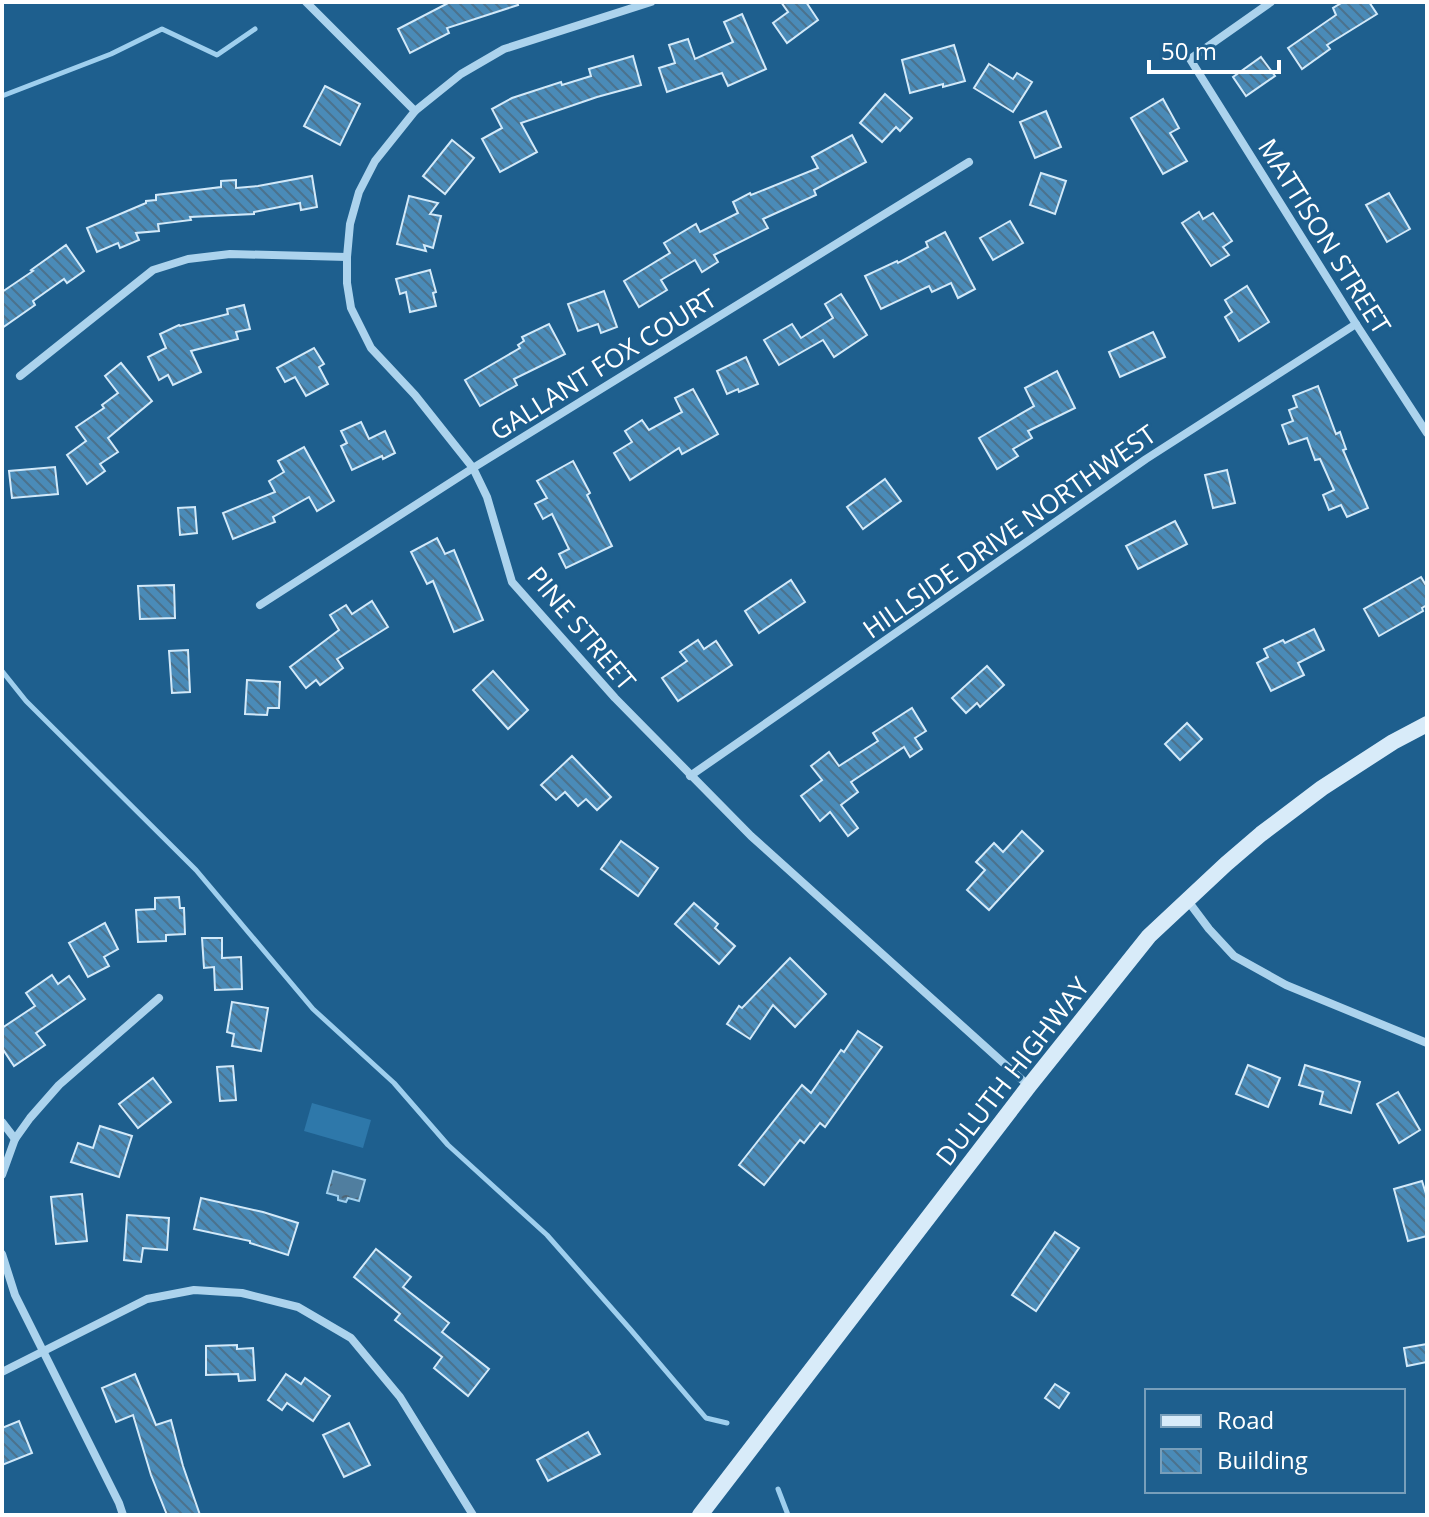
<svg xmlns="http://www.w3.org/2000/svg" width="1429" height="1517" font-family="'Open Sans',sans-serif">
  <defs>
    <pattern id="water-ripples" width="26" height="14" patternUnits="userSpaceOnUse" patternTransform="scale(2)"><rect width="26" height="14" fill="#507e9f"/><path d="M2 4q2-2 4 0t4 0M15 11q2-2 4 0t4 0" fill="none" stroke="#4e6576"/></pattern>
    <pattern id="building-back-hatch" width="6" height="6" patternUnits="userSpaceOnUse" patternTransform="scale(2)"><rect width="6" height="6" fill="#4a8bb8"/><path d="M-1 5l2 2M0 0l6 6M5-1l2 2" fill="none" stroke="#4b728d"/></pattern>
  </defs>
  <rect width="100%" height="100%" fill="#1e5f8e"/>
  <!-- garden -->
  <polygon fill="#2e78aa" points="312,1103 371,1120 363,1148 304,1131"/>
  <!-- water -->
  <polygon fill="url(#water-ripples)" stroke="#9fcfee" stroke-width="2" points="333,1171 365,1180 359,1201 348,1198 346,1202 338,1200 338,1196 327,1193"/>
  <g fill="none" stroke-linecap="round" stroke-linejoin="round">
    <!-- stream -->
    <g stroke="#9fcfee" stroke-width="5">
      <polyline points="2,96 111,54 162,29 217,55 255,29"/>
      <polyline points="2,671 26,701 196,870 313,1009 394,1083 448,1145 547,1235 630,1329 706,1418 727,1423"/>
      <polyline points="778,1489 788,1515"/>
    </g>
  </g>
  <!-- building -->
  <g fill="url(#building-back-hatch)" stroke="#d2e9f9" stroke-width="2">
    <polygon points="450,2 517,2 518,5 447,28 449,33 410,53 398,29"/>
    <polygon points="781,2 806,2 818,20 787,43 773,23 788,12"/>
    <polygon points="1343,2 1369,2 1377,14 1327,45 1330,49 1302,69 1288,48 1336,15 1333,8"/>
    <polygon points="742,14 766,69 728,86 722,73 667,92 659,68 675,63 669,45 688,39 695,59 733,42 724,22"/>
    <polygon points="954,45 965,81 943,87 943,84 910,93 902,60"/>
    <polygon points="633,56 641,85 597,97 521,123 537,152 500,172 482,139 502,128 492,109 512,98 561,82 562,85 591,76 589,69"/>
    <polygon points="1261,57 1275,76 1246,96 1233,77"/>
    <polygon points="989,64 1013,79 1017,73 1032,82 1013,112 974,88"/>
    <polygon points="325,86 360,104 340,145 304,126"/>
    <polygon points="885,94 912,118 900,131 896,127 882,142 860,123"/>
    <polygon points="1163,99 1179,128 1170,133 1187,161 1163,174 1131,118"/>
    <polygon points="1046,111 1061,147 1035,158 1020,122"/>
    <polygon points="852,135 866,162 814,190 816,195 763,219 768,228 714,255 718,262 702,272 695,260 661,280 667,290 639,307 624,281 670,253 664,243 696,224 700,232 738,213 733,202 750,193 751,195 818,168 812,157"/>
    <polygon points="452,140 474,158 445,194 423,176"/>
    <polygon points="1041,173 1066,181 1055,214 1030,205"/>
    <polygon points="312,176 317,207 301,210 300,203 254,212 254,214 190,217 191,220 158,224 159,231 136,233 139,240 120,248 118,243 97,252 87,228 146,203 146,201 156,200 156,195 221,187 221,181 236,180 236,188 258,186"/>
    <polygon points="1389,193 1410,229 1387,242 1366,205"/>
    <polygon points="409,196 438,203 430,214 441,216 433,248 424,245 426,251 397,244"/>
    <polygon points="1199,212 1203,219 1213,213 1232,241 1223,247 1229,255 1211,266 1182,223"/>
    <polygon points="1010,221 1023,243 993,260 980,238"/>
    <polygon points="945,232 975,289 958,298 951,283 932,292 929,286 881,309 865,276 897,261 898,263 928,247 926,242"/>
    <polygon points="66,245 84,271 67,283 64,279 33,301 35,305 2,328 2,292 33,271 31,270"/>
    <polygon points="430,270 436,292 433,293 436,306 410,312 406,292 400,294 396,279"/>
    <polygon points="1247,286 1269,322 1239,341 1225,317 1232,312 1225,300"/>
    <polygon points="604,291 617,327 601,333 598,324 578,331 568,304"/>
    <polygon points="841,294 867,335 834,357 823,340 779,365 764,340 792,324 801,338 833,318 825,304"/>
    <polygon points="244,305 250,329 236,332 238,339 191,351 201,372 173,385 168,375 159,380 148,357 166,348 160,334 179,325 180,326 228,314 227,309"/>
    <polygon points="549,324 565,354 514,379 517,385 480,406 465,380 520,348 518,345 524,341 522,337"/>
    <polygon points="1153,332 1165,357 1120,377 1109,352"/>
    <polygon points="314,348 324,364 319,367 328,384 306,396 295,377 285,382 277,368"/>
    <polygon points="746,357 758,384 739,392 738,389 727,394 717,371"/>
    <polygon points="121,363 152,401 108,438 118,452 100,464 105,471 87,484 67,455 86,441 76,427 104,408 102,405 118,393 105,376"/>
    <polygon points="1057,371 1075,408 1028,431 1032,438 1013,449 1018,456 997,469 979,438 1034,406 1025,388"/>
    <polygon points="1318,386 1336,434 1340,432 1346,449 1343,450 1368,508 1347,517 1341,505 1329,510 1323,495 1334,490 1320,459 1315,460 1307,438 1289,444 1282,425 1293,421 1289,410 1297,407 1293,396"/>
    <polygon points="693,389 718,434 682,454 679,448 630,480 614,453 632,442 625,431 642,420 649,430 682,412 675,398"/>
    <polygon points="361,422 369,439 385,431 395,453 383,459 382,456 352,470 341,446 347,443 341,431"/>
    <polygon points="304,447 334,501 317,511 309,497 273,517 275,522 233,539 223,513 275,492 269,481 284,472 278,461"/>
    <polygon points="573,461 590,493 587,495 612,546 566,568 559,554 569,549 552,514 543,519 535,504 547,498 537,481"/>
    <polygon points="55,467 58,494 12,498 9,471"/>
    <polygon points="1227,470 1235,503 1213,508 1205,475"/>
    <polygon points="885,479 901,501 863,529 847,507"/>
    <polygon points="195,507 197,533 180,535 178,508"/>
    <polygon points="1175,521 1187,544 1138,569 1126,546"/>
    <polygon points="437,538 445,554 454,550 483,620 454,632 433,581 427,584 411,552"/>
    <polygon points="1421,577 1427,587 1427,605 1422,608 1423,611 1379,636 1364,609"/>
    <polygon points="791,580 805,602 759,633 745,611"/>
    <polygon points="174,585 175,618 140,619 138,586"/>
    <polygon points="372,601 388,627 337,659 343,668 320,685 316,680 306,688 290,667 339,630 330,615 346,605 352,614"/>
    <polygon points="1314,629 1324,650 1298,663 1304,675 1271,691 1257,663 1268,657 1264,649 1283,640 1285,643"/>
    <polygon points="698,640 704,649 716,641 732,665 678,701 662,678 687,661 680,652"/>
    <polygon points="188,650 190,692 172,693 169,651"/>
    <polygon points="987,666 1004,685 980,707 977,703 966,713 952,698"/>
    <polygon points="493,671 528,710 508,729 473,690"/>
    <polygon points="247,680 280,682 279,708 268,708 267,715 245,714"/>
    <polygon points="912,708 926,731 915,738 922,749 910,757 904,747 851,782 858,792 841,805 858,828 848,836 830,812 820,821 801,796 822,780 811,766 829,752 839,766 878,741 873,733"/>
    <polygon points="1187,723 1202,739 1180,760 1165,744"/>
    <polygon points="572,756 611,797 597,810 586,799 578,806 565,792 556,800 541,785"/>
    <polygon points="1022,831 1043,851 989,910 967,890 985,870 976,862 994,843 1003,852"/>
    <polygon points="621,841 658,868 638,896 601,869"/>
    <polygon points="179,897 180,908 184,908 185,934 166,935 166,941 138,942 136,910 155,909 155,898"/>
    <polygon points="694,903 718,924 715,928 735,946 719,964 675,924"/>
    <polygon points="105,923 118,949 104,957 109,966 88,977 69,943"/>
    <polygon points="202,938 222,938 222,958 241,957 242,989 215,990 214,967 204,968"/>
    <polygon points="790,958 826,994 795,1027 773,1005 750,1039 727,1024 739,1006 742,1008"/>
    <polygon points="52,975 58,984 69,976 85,999 36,1033 45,1045 14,1066 2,1048 2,1028 35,1006 26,993"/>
    <polygon points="232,1002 268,1008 261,1051 232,1046 234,1034 227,1032"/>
    <polygon points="858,1031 882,1047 825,1127 820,1123 804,1143 800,1140 764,1185 739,1165 802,1085 811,1093 841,1050 844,1052"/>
    <polygon points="1248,1065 1280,1078 1268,1107 1236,1094"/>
    <polygon points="1305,1065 1360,1082 1351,1113 1320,1104 1323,1092 1299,1085"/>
    <polygon points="233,1066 236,1100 220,1101 217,1067"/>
    <polygon points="153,1078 171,1102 138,1128 119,1104"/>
    <polygon points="1398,1092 1420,1130 1399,1143 1377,1104"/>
    <polygon points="100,1126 132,1136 119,1177 71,1162 78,1143 93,1148"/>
    <polygon points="1422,1181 1427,1197 1427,1236 1408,1241 1394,1189"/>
    <polygon points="82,1194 87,1241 56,1244 51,1197"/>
    <polygon points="201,1198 263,1212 298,1223 288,1255 250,1243 250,1241 194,1229"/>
    <polygon points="127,1215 169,1218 167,1250 143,1248 141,1262 124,1260"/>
    <polygon points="1055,1232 1079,1248 1036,1311 1012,1295"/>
    <polygon points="376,1249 411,1277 403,1287 449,1323 442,1332 489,1369 468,1396 434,1368 442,1357 395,1320 400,1314 354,1277"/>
    <polygon points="1427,1344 1427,1362 1407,1366 1404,1348"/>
    <polygon points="237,1345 237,1349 253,1348 255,1380 239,1381 238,1374 206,1375 206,1346"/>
    <polygon points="135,1374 156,1425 171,1420 183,1466 200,1515 167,1515 151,1475 133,1415 116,1422 102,1388"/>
    <polygon points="286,1374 301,1384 305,1378 330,1396 313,1421 287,1403 282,1410 268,1400"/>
    <polygon points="1055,1384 1069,1393 1059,1408 1045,1398"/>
    <polygon points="19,1421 32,1453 2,1465 2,1428"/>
    <polygon points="349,1423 370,1465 344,1477 323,1435"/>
    <polygon points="588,1432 600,1454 548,1481 537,1460"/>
  </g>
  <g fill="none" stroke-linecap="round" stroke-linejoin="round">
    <!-- minor -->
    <g stroke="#acd3ed" stroke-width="8">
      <polyline points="306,2 415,111"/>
      <polyline points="651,2 504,49 461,74 415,111 375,161 359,192 350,224 347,257 347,283 351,308 371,348 415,395 473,468 487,497 512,582 615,698 751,836 1029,1086"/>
      <polyline points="1271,2 1190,59 1356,324 1427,433"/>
      <polyline points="20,376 153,270 188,259 230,254 347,257"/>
      <polyline points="260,605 473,468 969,162"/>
      <polyline points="690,776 1146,459 1356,324"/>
      <polyline points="1188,901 1209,929 1234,956 1286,985 1427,1043"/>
      <polyline points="2,1122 15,1139"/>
      <polyline points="2,1175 15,1139 30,1118 59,1085 159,998"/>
      <polyline points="2,1254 15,1295 119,1503 123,1515"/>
      <polyline points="2,1372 147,1299 194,1290 242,1293 298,1307 351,1338 400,1397 473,1515"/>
    </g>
    <!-- secondary -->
    <polyline stroke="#d8ebf9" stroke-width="16" points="700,1515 1029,1086 1149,936 1226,864 1261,834 1322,788 1393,742 1427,724"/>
  </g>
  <g text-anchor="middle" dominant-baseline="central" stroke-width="6" stroke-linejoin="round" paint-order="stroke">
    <!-- street labels -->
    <g font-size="26" fill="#fff" stroke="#1e5f8e">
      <text transform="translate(1325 236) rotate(58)">MATTISON STREET</text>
      <text transform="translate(603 364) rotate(-32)">GALLANT FOX COURT</text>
      <text transform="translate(1009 531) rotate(-35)">HILLSIDE DRIVE NORTHWEST</text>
      <text transform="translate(582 628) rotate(50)">PINE STREET</text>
      <text transform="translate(1012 1071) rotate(-52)">DULUTH HIGHWAY</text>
    </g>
  </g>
  <!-- border -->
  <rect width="1429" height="1517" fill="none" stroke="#ffffff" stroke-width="8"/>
  <!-- legend -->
  <rect x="1145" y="1389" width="260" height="104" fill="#1e5f8e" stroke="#789fbb" stroke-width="2"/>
  <rect x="1161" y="1415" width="40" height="12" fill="#d8ebf9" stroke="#789fbb" stroke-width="2"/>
  <text x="1217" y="1429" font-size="24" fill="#ffffff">Road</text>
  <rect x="1161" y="1449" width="40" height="24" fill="url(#building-back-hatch)" stroke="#789fbb" stroke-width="2"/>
  <text x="1217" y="1469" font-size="24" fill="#ffffff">Building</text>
  <!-- scale -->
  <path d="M1149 60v12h130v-12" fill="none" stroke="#ffffff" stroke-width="4"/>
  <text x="1161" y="60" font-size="24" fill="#ffffff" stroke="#1e5f8e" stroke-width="6" paint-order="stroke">50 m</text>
</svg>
